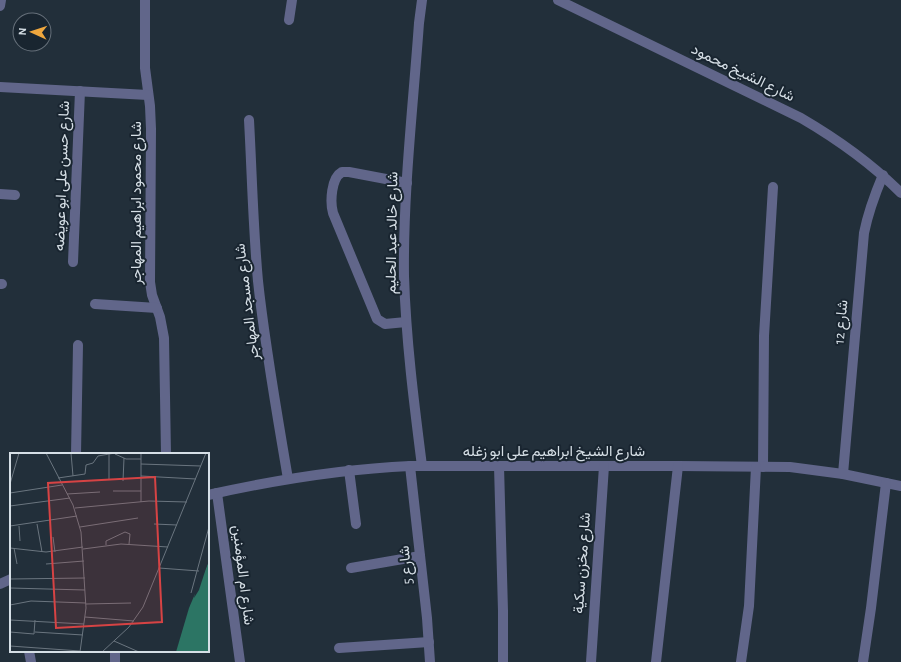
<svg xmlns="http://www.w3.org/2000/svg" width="901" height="662" font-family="'Alegreya Sans',Vazirmatn,sans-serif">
  <rect width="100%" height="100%" fill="#222f3a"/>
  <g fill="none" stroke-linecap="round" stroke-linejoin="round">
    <!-- minor -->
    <g stroke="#61668a" stroke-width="10">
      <polyline points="145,0 145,68 150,106 151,129 150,282 152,295 160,317 164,338 166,454"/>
      <path d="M 558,0 L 801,118 C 837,139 871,163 901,193"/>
      <polyline points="0,6 1,0"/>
      <polyline points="289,20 292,0"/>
      <polyline points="0,87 148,95"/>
      <path d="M 249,120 C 252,174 253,227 258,281 C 265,347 277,413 288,479"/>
      <polyline points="0,194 15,195"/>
      <polyline points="73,262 80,91"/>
      <polyline points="0,284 2,284"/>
      <polyline points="95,304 157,308"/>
      <path d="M 406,322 L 385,324 L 377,319 L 333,213 C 330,202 331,178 342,172 L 349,172 L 407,183"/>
      <polyline points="76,454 78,345"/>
      <polyline points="410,466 427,618 430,662"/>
      <path d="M 422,466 C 414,403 406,340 404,276 C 403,192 413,107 419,23 L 422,0"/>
      <polyline points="499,466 503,611 503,662"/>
      <polyline points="763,467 764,336 773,187"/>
      <polyline points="349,470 356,524"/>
      <path d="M 843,474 L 864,233 C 868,213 875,194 883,175"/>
      <polyline points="217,493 240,662"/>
      <path d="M 208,495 C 275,480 342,469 410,466 L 678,466 L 790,467 L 843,474 L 901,486"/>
      <polyline points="351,568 420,556"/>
      <polyline points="0,584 11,579"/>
      <polyline points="339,648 429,642"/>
      <polyline points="29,651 31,662"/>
      <polyline points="115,651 115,662"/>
      <polyline points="591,662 604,466"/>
      <polyline points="656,662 678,466"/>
      <polyline points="741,662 749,606 756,467"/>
      <polyline points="863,662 871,608 886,483"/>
    </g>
  </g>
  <g text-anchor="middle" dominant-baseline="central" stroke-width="4" stroke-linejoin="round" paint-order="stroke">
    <!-- street labels -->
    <g font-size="15" fill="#d6dfe6" stroke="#192530">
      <text transform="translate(743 73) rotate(26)">شارع الشيخ محمود</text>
      <text transform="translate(62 176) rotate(-88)">شارع حسن على ابو عويضه</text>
      <text transform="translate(136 203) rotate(-90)">شارع محمود ابراهيم المهاجر</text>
      <text transform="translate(392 233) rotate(-89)">شارع خالد عبد الحليم</text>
      <text transform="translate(247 302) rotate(-97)">شارع مسجد المهاجر</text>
      <text transform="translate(841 322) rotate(-85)">شارع 12</text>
      <text x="554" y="451">شارع الشيخ ابراهيم على ابو زغله</text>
      <text transform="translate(582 563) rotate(-86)">شارع مخزن سكية</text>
      <text transform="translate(406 565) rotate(-96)">شارع 5</text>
      <text transform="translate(243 575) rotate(83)">شارع ام المؤمنين</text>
    </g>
  </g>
  <!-- overview -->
  <g transform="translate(10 453)">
    <rect width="199" height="199" fill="#222f3a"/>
    <path d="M 199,108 L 199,199 L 166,199 L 179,155 Z" fill="#2c7564"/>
    <path d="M 199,106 L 189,137 L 184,145 L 186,134 Z" fill="#222f3a"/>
    <path fill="none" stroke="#6a757f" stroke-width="1" d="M 36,0 L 63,52 L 71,79 L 76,155 L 70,199M 61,0 L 63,23M 131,0 L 131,49M 105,1 L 116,6 L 131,6M 131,11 L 191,13M 131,23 L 186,26M 48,25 L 75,21 L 76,12 L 83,10 L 88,3 L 105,0M 99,27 L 99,0M 113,28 L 114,5M 0,31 L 9,0M 103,38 L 131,38M 0,40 L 52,32M 57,41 L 90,39M 0,53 L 60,45M 65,55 L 139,48 L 177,49M 27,71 L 32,99M 144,71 L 167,72M 0,73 L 67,63M 9,73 L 10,88M 70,74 L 128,65M 43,84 L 45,99M 96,92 L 96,88 L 115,79 L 120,81 L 119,91M 0,95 L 36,99 L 73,94M 4,95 L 7,111M 73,96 L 111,91 L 158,94M 36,111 L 74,108M 149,115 L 189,118M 0,126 L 75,125M 0,135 L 75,137M 181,140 L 199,74M 76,151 L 121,150M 0,152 L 21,148 L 76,150M 75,164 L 124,168M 0,167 L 74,171M 0,179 L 24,181 L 25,167M 25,179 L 73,182M 104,188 L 129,199M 0,193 L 70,198M 92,199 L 119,174 L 133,154 L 196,0"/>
    <path fill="#d64344" fill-opacity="0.15" stroke="#d64344" stroke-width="2" d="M 145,24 L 152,169 L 46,175 L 38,30 Z"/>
    <rect width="199" height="199" fill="none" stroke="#d6dfe6" stroke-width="2"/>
  </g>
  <!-- north arrow -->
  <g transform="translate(32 32) rotate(273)"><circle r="19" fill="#192530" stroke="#656f79"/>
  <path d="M0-3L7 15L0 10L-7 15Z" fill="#efa73e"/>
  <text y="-6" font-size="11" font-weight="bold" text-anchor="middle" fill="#d6dfe6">N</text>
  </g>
</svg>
